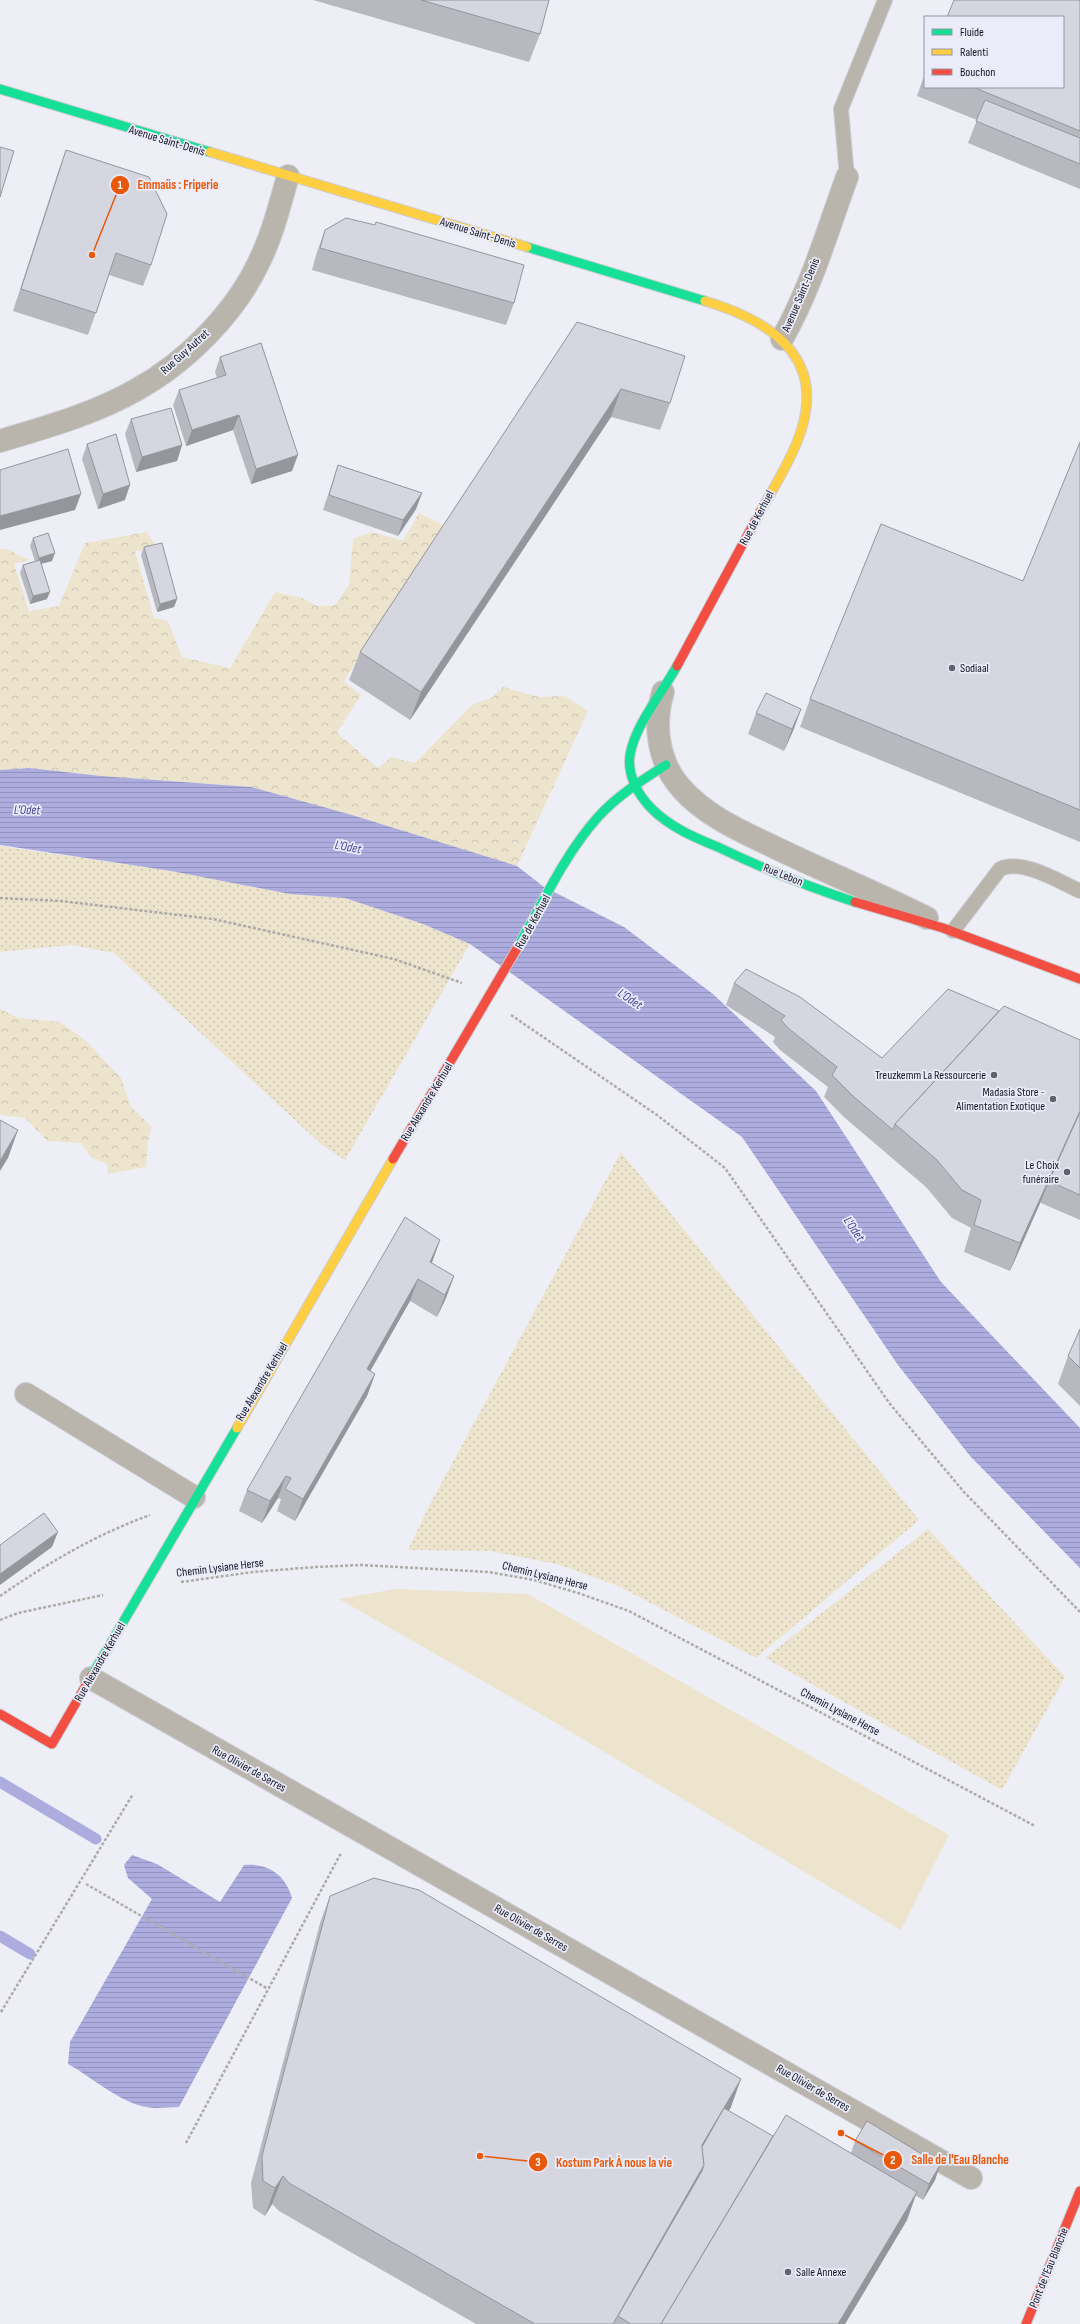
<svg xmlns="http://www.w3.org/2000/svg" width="1080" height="2324" font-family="'Sofia Sans Condensed',sans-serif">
  <defs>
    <pattern id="forest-crowns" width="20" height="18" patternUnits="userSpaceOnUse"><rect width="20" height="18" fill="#ede4ce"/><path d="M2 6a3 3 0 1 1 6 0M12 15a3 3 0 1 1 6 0" fill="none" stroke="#cac3b1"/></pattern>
    <pattern id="park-dots" width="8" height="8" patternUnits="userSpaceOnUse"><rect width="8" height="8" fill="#ede4ce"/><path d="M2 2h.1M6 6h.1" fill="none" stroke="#cac3b1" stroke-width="1.8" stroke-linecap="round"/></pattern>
    <pattern id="water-rules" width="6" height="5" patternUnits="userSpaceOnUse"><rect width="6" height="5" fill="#acacdf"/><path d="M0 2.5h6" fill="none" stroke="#9393bf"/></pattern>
  </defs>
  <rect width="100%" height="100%" fill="#eeeff6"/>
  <!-- grass -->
  <polygon fill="#ede4ce" points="395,1589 528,1594 949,1835 901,1930 551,1720 339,1599"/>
  <!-- forest -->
  <g fill="url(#forest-crowns)">
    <polygon points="419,513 443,525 344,681 361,695 337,733 378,768 391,757 415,763 472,705 493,697 503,687 539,697 565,696 588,711 517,866 352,815 251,787 101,776 29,768 0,770 0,549 6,549 29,560 14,564 29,611 59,606 85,543 147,532 159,551 135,551 154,618 168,621 182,657 230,668 275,592 303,598 317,606 335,605 349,585 353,539 372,532 403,541"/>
    <polygon points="0,1009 19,1018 60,1022 85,1040 121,1078 131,1107 152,1127 148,1141 146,1167 108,1174 107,1164 91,1157 81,1143 47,1141 25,1118 0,1115"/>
  </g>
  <!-- park -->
  <g fill="url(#park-dots)">
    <polygon points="0,846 171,871 290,894 345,898 423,924 470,944 345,1160 322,1145 114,953 71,945 0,952"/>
    <polygon points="621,1152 919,1520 756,1658 618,1586 557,1564 490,1551 408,1550 429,1506"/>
    <polygon points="928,1529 1065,1677 1002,1790 765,1658"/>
  </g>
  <!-- water -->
  <g fill="url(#water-rules)">
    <polygon points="29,768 101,776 251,787 352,815 517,866 544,887 624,927 713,994 816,1091 941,1282 1080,1428 1080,1568 970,1456 898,1365 742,1137 470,944 423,924 345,898 290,894 171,871 0,845 0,770"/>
    <path d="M 132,1855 L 157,1864 L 220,1902 L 244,1865 C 268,1863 285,1874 292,1898 L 179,2107 C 171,2107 162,2108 154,2108 C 123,2106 95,2079 68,2064 L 70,2042 L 152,1899 L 128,1878 L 124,1865 Z"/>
  </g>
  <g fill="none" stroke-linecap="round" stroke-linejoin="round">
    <!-- stream -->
    <g stroke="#acacdf" stroke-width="11">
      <polyline points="0,1782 96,1839"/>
      <polyline points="0,1936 30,1954"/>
    </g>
    <defs>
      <g id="lane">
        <polyline points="847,177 841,109 885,0"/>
        <path d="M 953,931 L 1000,869 C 1021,858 1060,882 1080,891"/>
      </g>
      <g id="street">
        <path d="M 782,339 C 811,288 827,232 847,177"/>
        <path d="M 0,441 C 46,427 94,414 136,390 C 187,362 236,312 260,260 C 273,233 280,204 288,176"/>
        <path d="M 663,692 C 653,725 658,763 682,789 C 707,817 743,832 776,848 C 826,872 877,893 927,918"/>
        <polyline points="26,1394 194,1497"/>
        <polyline points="91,1678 971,2178"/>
      </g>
      <g id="fast">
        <polyline points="0,89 210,152"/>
        <polyline points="527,247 705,301"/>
        <path d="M 677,666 C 662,693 635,725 630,755 C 627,775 638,795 652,809 C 671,828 696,838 720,848 C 764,869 809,887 855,902"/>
        <path d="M 519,945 C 543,902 565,854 598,817 C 617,796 642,780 666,765"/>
        <polyline points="92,1675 237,1428"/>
      </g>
      <g id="slow">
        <polyline points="210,152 527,247"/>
        <path d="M 705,301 C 775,322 830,361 797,442 C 787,467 773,489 760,512"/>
        <polyline points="237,1428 393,1159"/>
      </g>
      <g id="jam">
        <polyline points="677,666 760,512"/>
        <polyline points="855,902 943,928 1080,979"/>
        <polyline points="393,1159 519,945"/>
        <polyline points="0,1714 52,1744 92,1675"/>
        <polyline points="1026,2324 1080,2191"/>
      </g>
    </defs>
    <!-- lane casing -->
    <use href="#lane" stroke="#cccdd3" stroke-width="16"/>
    <!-- street casing -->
    <use href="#street" stroke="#cccdd3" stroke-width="24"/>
    <!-- fast casing -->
    <use href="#fast" stroke="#cccdd3" stroke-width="11"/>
    <!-- slow casing -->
    <use href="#slow" stroke="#cccdd3" stroke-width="11"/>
    <!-- jam casing -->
    <use href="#jam" stroke="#cccdd3" stroke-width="11"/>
    <!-- path -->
    <g stroke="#adaba8" stroke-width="2.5" stroke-dasharray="3 2" stroke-linecap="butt">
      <polyline points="0,898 61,901 213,919 394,959 462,983"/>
      <polyline points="511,1015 657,1115 725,1168 890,1404 964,1492 1080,1612"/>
      <polyline points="181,1582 253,1572 315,1567 361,1565 489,1572 534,1580 578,1593 629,1611 1035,1826"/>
      <path d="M 0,1596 C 48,1563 95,1535 150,1515"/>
      <polyline points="0,1620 18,1613 103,1595"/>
      <polyline points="86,1884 268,1989"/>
      <polyline points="1,2012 133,1794"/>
      <polyline points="186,2143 341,1853"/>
    </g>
    <!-- lane -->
    <use href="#lane" stroke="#b9b5ad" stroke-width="14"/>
    <!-- street -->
    <use href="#street" stroke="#b9b5ad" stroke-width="22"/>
    <!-- fast -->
    <use href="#fast" stroke="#16e098" stroke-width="9"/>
    <!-- slow -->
    <use href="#slow" stroke="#ffcf43" stroke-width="9"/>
    <!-- jam -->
    <use href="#jam" stroke="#f24e42" stroke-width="9"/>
  </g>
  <!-- wall -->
  <g fill="#b7b8c0">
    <polygon points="313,0 549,0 540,34 529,62"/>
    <polygon points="1080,0 1080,189 968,143 977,120 917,96 925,73 925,87 1063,87"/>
    <polygon points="66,150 151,265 143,286 109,275 88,335 13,311 58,172"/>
    <polygon points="376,222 514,303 506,325 312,270 317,252 325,230 375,225"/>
    <polygon points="577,322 670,403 660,430 611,417 410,720 349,680 360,652"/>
    <polygon points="220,357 292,471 251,484 233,430 186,446 173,405 179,390 217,378 215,372"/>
    <polygon points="131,419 182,445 177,461 136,472 125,434"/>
    <polygon points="1080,442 1080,842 800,727 810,699 1023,581"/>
    <polygon points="87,444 125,500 98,509 82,459"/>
    <polygon points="338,465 422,493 416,509 398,536 323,510"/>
    <polygon points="33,538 52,561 41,564 47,599 30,604 20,573 23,565 35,561 30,546"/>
    <polygon points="144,547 177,599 174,607 157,612 141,555"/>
    <polygon points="801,709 793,731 784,751 748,734 756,713"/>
    <polygon points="734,983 882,1058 999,1011 1080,1040 1080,1220 1041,1203 1041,1201 1010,1271 964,1252 971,1228 952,1218 926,1187 845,1118 824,1097 828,1087 780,1050 773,1042 775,1037 726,1005"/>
    <polygon points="440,1240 432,1263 454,1276 446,1298 437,1317 410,1301 370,1371 375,1374 367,1396 295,1521 277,1511 281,1499 278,1498 262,1523 239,1511 247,1490"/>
    <polygon points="1080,1329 1080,1406 1058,1384 1068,1356"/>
    <polygon points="330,1896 731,2107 728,2111 773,2136 851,2153 855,2141 940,2165 935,2180 923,2200 915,2195 907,2220 845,2324 476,2324 279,2211 272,2204 265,2216 253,2208 251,2183 320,1923"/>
  </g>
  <!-- shaded-wall -->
  <g fill="#95969c">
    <polygon points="621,389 611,417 410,720 421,692"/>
    <polygon points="239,415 233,430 186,446 192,430"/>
    <polygon points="182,445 177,461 136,472 142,457"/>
    <polygon points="298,455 292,471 251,484 256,469"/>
    <polygon points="130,485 125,500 98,509 103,494"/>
    <polygon points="422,493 416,509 398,536 403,520"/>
    <polygon points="81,494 75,510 0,530 0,516"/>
    <polygon points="55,553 52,561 36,565 39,558"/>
    <polygon points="50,592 47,599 30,604 33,596"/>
    <polygon points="177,599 174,607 157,612 160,604"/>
    <polygon points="801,709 793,731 784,751 792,729"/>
    <polygon points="1080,1111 1049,1181 1041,1201 1010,1271 1020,1243"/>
    <polygon points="18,1130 8,1158 0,1171 0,1161"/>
    <polygon points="440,1240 432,1262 422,1284 430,1262"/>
    <polygon points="454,1276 446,1298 437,1317 445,1295"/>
    <polygon points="418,1279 410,1301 359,1391 367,1369"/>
    <polygon points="375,1374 367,1396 295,1521 303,1499"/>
    <polygon points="286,1476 278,1498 262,1523 270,1501"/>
    <polygon points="58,1532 52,1547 0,1585 0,1574"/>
    <polygon points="741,2079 731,2107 701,2158 702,2145"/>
    <polygon points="704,2165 694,2193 618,2316"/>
    <polygon points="940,2165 935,2180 923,2200 929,2184"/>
    <polygon points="283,2176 272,2204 265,2216 275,2188"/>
    <polygon points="917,2192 907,2220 845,2324 838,2324"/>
  </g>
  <!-- building -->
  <g fill="#d5d6df" stroke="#95969c">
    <polygon points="421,0 549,0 540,34"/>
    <polygon points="954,0 1080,0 1080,131 973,87 1063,87 1063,17 947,17"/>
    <polygon points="985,100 1080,138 1080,164 976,121"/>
    <polygon points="0,147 14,151 0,197"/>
    <polygon points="66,150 149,177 167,214 151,265 116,253 96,313 21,289"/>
    <polygon points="346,218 375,225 376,222 524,265 514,303 320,248 325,230"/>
    <polygon points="577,322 685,356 670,403 621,389 421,692 360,652"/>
    <polygon points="261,343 298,455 256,469 239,415 192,430 179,390 226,375 220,357"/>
    <polygon points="171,408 182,445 142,457 131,419"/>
    <polygon points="116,434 130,485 103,494 87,444"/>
    <polygon points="1080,442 1080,810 810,699 881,524 1023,581"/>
    <polygon points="68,449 81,494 0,516 0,470"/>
    <polygon points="338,465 422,493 403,520 329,495"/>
    <polygon points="48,533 55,553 39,558 33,538"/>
    <polygon points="162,543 177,599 160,604 144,547"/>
    <polygon points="40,560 50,592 33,596 23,565"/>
    <polygon points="766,693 801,709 792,729 756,713"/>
    <polygon points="746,969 800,997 882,1058 948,989 999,1011 895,1124 893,1130 853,1096 832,1075 837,1067 788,1028 781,1020 785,1016 734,983"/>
    <polygon points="1004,1006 1080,1040 1080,1111 1020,1243 974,1225 981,1200 962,1190 936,1159 895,1124"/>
    <polygon points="1080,1112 1080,1195 1049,1181"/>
    <polygon points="0,1120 18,1130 0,1161"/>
    <polygon points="405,1217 440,1240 430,1262 454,1276 445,1295 418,1279 367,1369 375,1374 303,1499 285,1489 291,1478 286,1476 270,1501 247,1490"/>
    <polygon points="1080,1329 1080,1368 1068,1356"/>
    <polygon points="44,1513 58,1532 0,1574 0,1545"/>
    <polygon points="374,1878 419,1890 741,2079 702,2145 704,2165 613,2324 535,2324 289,2183 283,2176 275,2188 263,2181 262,2156 330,1896"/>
    <polygon points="724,2108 773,2136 661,2324 631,2324 618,2316 702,2171 704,2165 702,2147"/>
    <polygon points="786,2115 917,2192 838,2324 661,2324"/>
    <polygon points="867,2121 940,2165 929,2184 855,2141"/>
  </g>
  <!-- markers -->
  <g fill="#60616c" stroke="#ebecfa" stroke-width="1.5">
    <circle cx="952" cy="668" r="4"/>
    <circle cx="994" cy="1075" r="4"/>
    <circle cx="1053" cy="1099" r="4"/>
    <circle cx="1067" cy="1172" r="4"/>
    <circle cx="788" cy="2272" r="4"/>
  </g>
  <g text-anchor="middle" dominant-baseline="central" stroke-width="3.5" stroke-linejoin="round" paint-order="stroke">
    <!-- street labels -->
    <g font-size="12" fill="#141421" stroke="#ebecfa">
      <text transform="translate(167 141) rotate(17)">Avenue Saint-Denis</text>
      <text transform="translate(478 233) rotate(17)">Avenue Saint-Denis</text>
      <text transform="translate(801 295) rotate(-67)">Avenue Saint-Denis</text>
      <text transform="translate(185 352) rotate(-42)">Rue Guy Autret</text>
      <text transform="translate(757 518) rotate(-62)">Rue de Kerhuel</text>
      <text transform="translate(783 875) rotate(22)">Rue Lebon</text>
      <text transform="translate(533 922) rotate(-61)">Rue de Kerhuel</text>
      <text transform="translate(427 1102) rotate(-59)">Rue Alexandre Kerhuel</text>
      <text transform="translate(262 1382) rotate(-59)">Rue Alexandre Kerhuel</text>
      <text transform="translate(220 1568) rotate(-7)">Chemin Lysiane Herse</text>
      <text transform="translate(545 1576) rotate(14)">Chemin Lysiane Herse</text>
      <text transform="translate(100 1662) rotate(-60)">Rue Alexandre Kerhuel</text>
      <text transform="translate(840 1712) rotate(28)">Chemin Lysiane Herse</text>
      <text transform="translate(249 1769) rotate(29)">Rue Olivier de Serres</text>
      <text transform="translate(531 1928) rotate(30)">Rue Olivier de Serres</text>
      <text transform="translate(813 2088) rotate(30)">Rue Olivier de Serres</text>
      <text transform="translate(1049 2268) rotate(-68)">Pont de l'Eau Blanche</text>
    </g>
    <!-- poi labels -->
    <g font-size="12" fill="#141421" stroke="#ebecfa" text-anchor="end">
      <text x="960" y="668" text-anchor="start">Sodiaal</text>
      <text x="986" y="1075">Treuzkemm La Ressourcerie</text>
      <text x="1045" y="1092">Madasia Store -<tspan x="1045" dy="14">Alimentation Exotique</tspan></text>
      <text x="1059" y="1165">Le Choix<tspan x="1059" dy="14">funéraire</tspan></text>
      <text x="796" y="2272" text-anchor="start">Salle Annexe</text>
    </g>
    <!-- water labels -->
    <g font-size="13" font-style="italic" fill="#474194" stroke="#ebecfa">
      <text transform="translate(27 810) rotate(1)">L'Odet</text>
      <text transform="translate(348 847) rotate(11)">L'Odet</text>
      <text transform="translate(630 999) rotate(34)">L'Odet</text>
      <text transform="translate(854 1229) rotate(56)">L'Odet</text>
    </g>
  </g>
  <!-- callouts -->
  <path fill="none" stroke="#e8590c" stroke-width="1.5" d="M92 255L120 185M841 2133L893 2160M480 2156L538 2162"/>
  <g fill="#e8590c" stroke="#ebecfa" stroke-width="1.5">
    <circle cx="92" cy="255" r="4"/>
    <circle cx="841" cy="2133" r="4"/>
    <circle cx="480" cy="2156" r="4"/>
    <circle cx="120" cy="185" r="10"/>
    <circle cx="893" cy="2160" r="10"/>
    <circle cx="538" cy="2162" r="10"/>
  </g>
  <g font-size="12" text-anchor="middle" font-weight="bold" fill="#fff">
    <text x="120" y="189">1</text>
    <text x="893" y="2164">2</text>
    <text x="538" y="2166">3</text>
  </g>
  <g font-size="13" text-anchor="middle" font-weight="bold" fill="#e8590c" stroke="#ebecfa" stroke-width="3.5" stroke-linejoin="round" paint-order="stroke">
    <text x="178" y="189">Emmaüs : Friperie</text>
    <text x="960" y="2164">Salle de l'Eau Blanche</text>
    <text x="614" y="2167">Kostum Park À nous la vie</text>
  </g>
  <!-- legend -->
  <rect x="924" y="16" width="140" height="72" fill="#ebecfa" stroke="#9596a3"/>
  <rect x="932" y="29" width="20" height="6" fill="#16e098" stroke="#9596a3"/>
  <text x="960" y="36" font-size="12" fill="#141421">Fluide</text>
  <rect x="932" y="49" width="20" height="6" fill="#ffcf43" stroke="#9596a3"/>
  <text x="960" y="56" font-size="12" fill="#141421">Ralenti</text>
  <rect x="932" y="69" width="20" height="6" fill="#f24e42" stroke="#9596a3"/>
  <text x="960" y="76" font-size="12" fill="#141421">Bouchon</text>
</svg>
